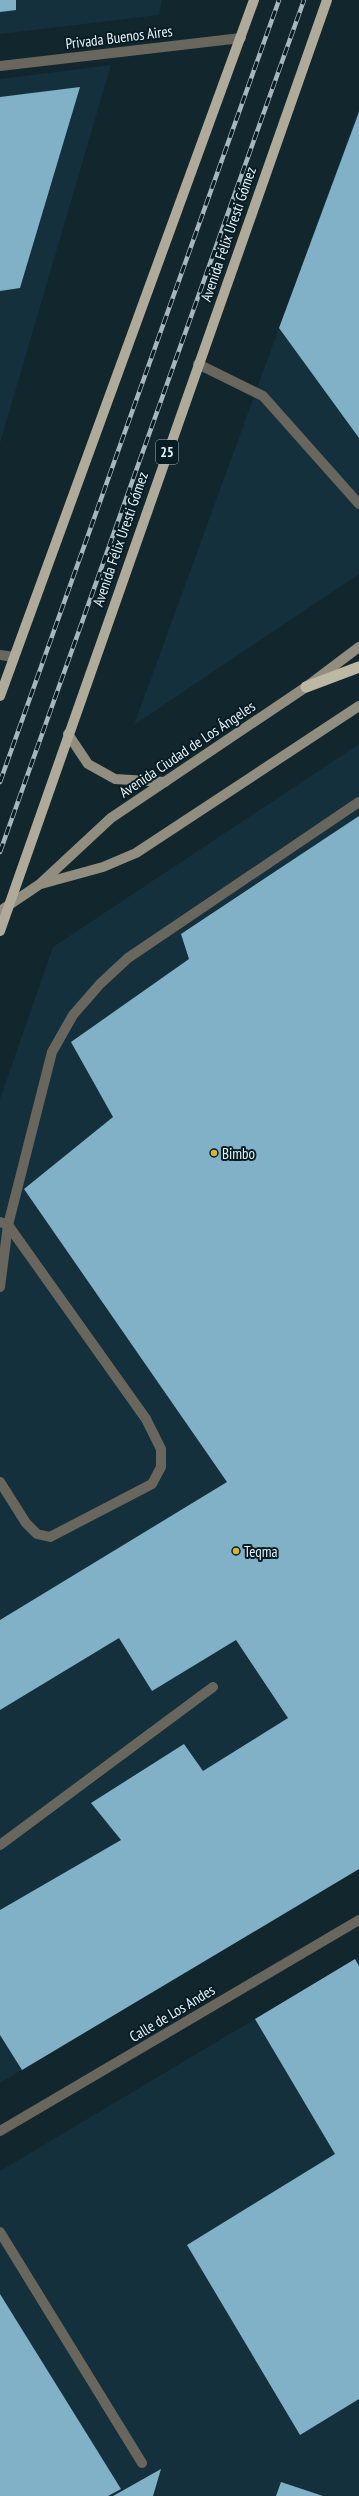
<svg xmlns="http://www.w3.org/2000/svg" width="359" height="2496" font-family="'PT Sans Narrow',sans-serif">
  <rect width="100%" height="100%" fill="#12262e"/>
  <!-- built -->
  <g fill="#14303c">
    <polygon points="0,0 162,0 159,15 0,34"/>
    <polygon points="111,65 0,443 0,79"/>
    <polygon points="359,108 359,574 134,725 279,328"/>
    <polygon points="359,744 359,1869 0,2083 0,1099 53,947"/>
    <polygon points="359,1957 359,2496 0,2496 0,2171"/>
  </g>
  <!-- building -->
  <g fill="#80b1c6">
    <polygon points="0,0 16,0 16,10 0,12"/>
    <polygon points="80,87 20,288 0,291 0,97"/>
    <polygon points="359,112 359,438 279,328"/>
    <polygon points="359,816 359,1869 22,2070 0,2035 0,1910 121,1840 91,1803 184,1744 203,1771 288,1718 236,1640 152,1691 119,1638 0,1710 0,1620 227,1482 24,1189 113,1117 71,1042 189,959 181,934"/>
    <polygon points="355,1959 359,1966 359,2399 300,2435 187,2245 335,2154 255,2019"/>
    <polygon points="0,2294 121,2489 108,2496 0,2496"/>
    <polygon points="161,2469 153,2496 113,2496"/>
    <polygon points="281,2482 323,2496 276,2496"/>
  </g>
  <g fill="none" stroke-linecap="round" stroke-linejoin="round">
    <!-- service -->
    <g stroke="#69665e" stroke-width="10">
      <polyline points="0,66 241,38"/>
      <polyline points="198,364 263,396 359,504"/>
      <polyline points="0,655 14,657"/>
      <polyline points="0,1222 8,1225 146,1419 161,1449 161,1467 152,1484 50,1537 37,1534 26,1523 0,1482"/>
      <polyline points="0,1287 8,1225 52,1052 73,1015 100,984 128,958 359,802"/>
      <polyline points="0,1845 213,1687"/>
      <polyline points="0,2232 142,2463"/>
    </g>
    <!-- minor -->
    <polyline stroke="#69665e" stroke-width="10" points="0,2131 359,1920"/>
    <!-- secondary -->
    <g stroke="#918d7f" stroke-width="10">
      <polyline points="68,734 88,764 115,779 165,782"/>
      <polyline points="41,884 103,867 136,853 359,706"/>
      <polyline points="0,911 40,884 111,818 306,687 359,647"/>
    </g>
    <!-- primary -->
    <g stroke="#afaa99" stroke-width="10">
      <polyline points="0,696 254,0"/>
      <polyline points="0,931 327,0"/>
    </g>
    <!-- trunk -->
    <polyline stroke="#bdb8a4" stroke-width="11" points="306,687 359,667"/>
    <defs>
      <g id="rail">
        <polyline points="0,782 279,0"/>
        <polyline points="0,852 304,0"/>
      </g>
    </defs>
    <!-- rail casing -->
    <use href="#rail" stroke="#a7b5bc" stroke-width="4.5"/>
    <!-- rail -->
    <use href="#rail" stroke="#081c24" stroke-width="3" stroke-dasharray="9" stroke-linecap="butt"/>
  </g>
  <!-- markers -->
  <g fill="#d5b534" stroke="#081c24" stroke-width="1.5">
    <circle cx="214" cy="1153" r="4"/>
    <circle cx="236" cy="1551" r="4"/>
  </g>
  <g text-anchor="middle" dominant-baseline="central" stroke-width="4" stroke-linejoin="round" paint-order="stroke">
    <!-- shield labels -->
    <rect fill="#081c24" stroke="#a4b2b9" stroke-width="1" x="156" y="440" width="22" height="24" rx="3"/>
    <g font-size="14" font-weight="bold" fill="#e7f3f9">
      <text x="167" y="452">25</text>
    </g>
    <!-- street labels -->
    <g font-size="15" fill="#e7f3f9" stroke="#081c24">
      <text transform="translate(119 37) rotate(-7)">Privada Buenos Aires</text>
      <text transform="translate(228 234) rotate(-71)">Avenida Félix Uresti Gómez</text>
      <text transform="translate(120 539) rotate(-71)">Avenida Félix Uresti Gómez</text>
      <text transform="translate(187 749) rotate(-34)">Avenida Ciudad de Los Ángeles</text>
      <text transform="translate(172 2013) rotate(-31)">Calle de Los Andes</text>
    </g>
    <!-- poi labels -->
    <g font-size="15" fill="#e7f3f9" stroke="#081c24" text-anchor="start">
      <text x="222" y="1153">Bimbo</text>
      <text x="244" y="1551">Teqma</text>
    </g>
  </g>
</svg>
